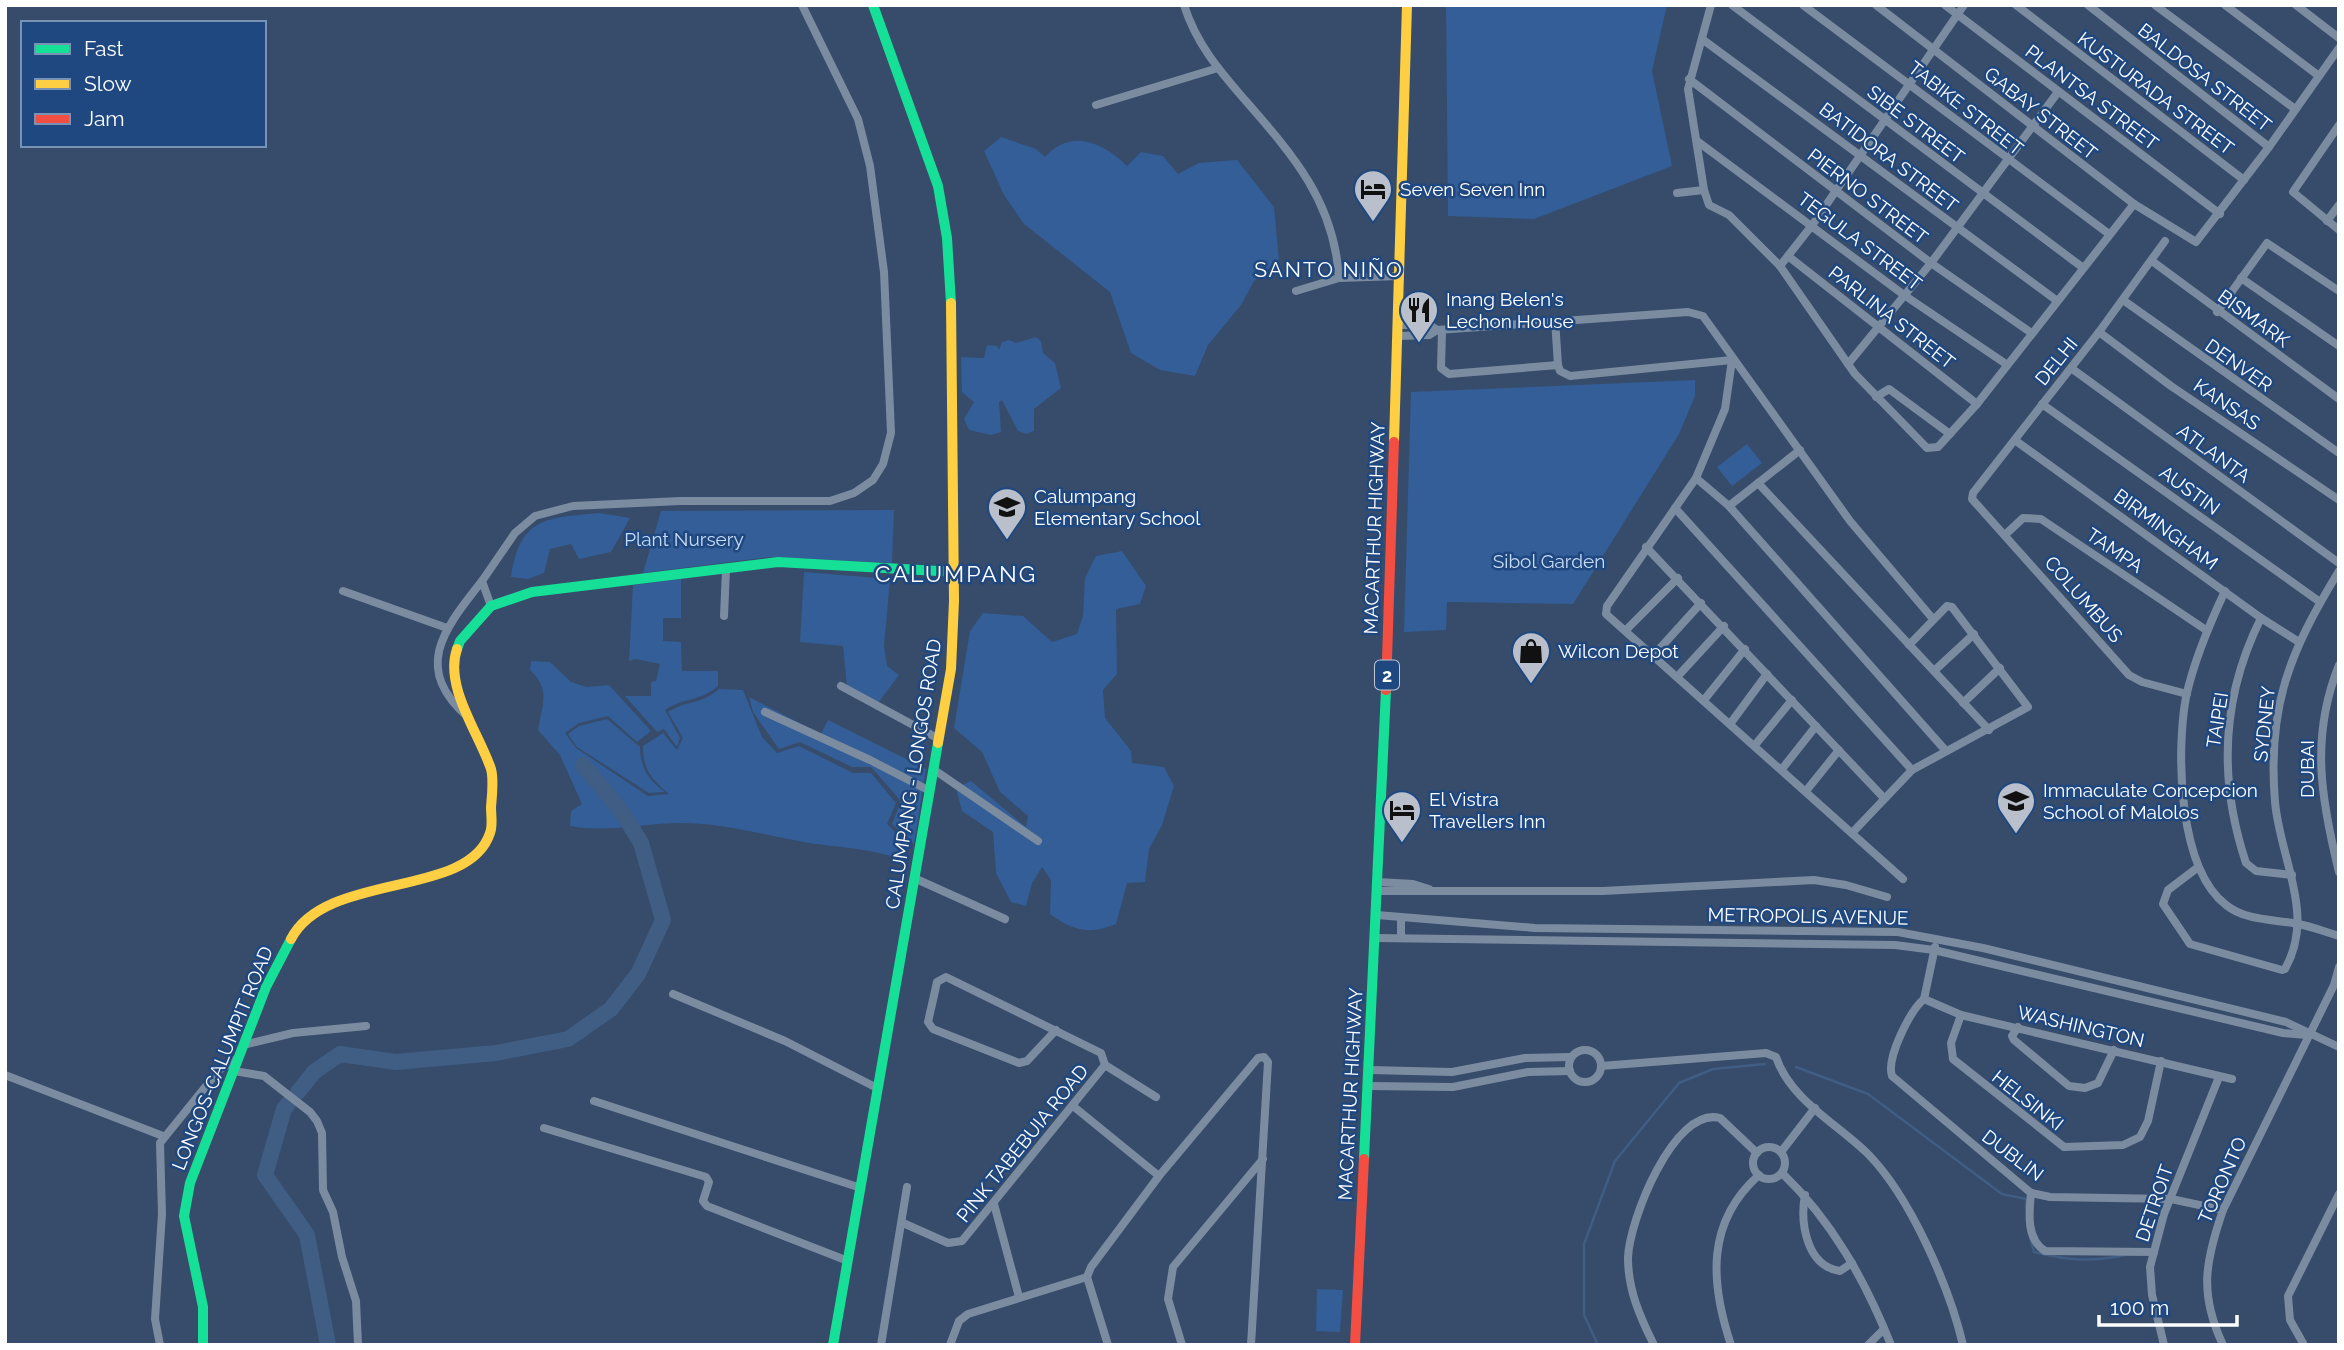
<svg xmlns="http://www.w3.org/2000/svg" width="2344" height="1350" font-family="Raleway,sans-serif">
  <rect width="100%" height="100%" fill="#364c6a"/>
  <!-- green -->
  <g fill="#335e97">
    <polygon points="1446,5 1667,5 1652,71 1672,166 1534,219 1448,216"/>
    <path d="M 1001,137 L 1036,149 L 1045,157 C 1071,128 1103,142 1127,166 L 1141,152 L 1163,156 L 1178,174 L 1199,163 L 1237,160 L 1274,207 L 1279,260 L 1254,281 L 1241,305 L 1208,345 L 1195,376 L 1160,370 L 1131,353 L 1110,292 L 1024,224 L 1004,195 L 984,151 Z"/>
    <polygon points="1036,337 1041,341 1043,353 1055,363 1061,388 1034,409 1034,431 1026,434 1018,431 1002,400 999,402 1001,432 991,435 969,430 964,419 974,402 962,392 961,357 984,358 987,345 997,346 999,350 1002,342 1009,340 1016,343"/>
    <polygon points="1695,380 1695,396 1679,434 1573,604 1447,602 1446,630 1404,632 1411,392"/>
    <polygon points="1747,444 1762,463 1732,486 1717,467"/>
    <polygon points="894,510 892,563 770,557 643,573 661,511"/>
    <path d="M 599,513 L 630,518 L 611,552 L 579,559 L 571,544 L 550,549 L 544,573 L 528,579 L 511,577 C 520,517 546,518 599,513 Z"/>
    <path d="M 1122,551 L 1146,586 L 1140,604 L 1116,609 L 1117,674 L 1103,690 L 1105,718 L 1131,751 L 1132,763 L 1164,767 L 1174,786 L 1162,825 L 1149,849 L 1145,882 L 1127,883 L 1116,924 C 1089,935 1073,931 1050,914 L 1051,880 L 1042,867 L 1032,883 L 1026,906 L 1011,902 L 996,873 L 993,832 L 962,811 L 956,788 L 971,781 L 1026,827 L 1028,816 L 1000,792 L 982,752 L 954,728 L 970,631 L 983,613 L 1023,616 L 1052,642 L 1077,634 L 1083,616 L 1085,578 L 1096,556 Z"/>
    <polygon points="804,572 890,579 884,646 887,666 899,675 878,703 847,686 843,646 800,642"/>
    <path d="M 681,579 L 681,618 L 663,618 L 663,641 L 681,642 L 682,671 L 718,671 L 718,686 C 698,703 686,696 665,710 L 680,738 L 677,747 L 664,729 L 657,732 L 625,696 L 651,696 L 651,682 L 656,681 L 660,664 L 636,659 L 629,661 L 633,585 Z"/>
    <path d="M 531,661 L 550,662 L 571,682 L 586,687 L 609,685 L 651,731 L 637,742 L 608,716 L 579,723 L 565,733 L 576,748 L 648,796 L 669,794 C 652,780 642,768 643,746 L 663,733 L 677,750 L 683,738 L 668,712 C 689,699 699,706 719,689 L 743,690 L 762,737 L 777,753 L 799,746 L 853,773 L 871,773 L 896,803 L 887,824 L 903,840 L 899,859 C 868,847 836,848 804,842 C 764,835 723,823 682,823 C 645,823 607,833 570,826 L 571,811 L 582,804 L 560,755 L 538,730 C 542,705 551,689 530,670 Z"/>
    <polygon points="749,697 821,734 828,720 926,769 914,844 892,824 901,801 871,767 852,767 800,742 779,749 753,712"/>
    <path d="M 607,719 L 640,747 C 640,767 649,781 665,792 L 649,793 L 577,747 L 568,734 L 579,726 Z"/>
    <polygon points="1317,1289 1343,1290 1340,1332 1316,1331"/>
  </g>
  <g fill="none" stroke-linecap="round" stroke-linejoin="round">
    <!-- stream -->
    <g stroke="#405d84" stroke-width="2.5">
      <polyline points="1796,1067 1868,1094 2002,1194 2026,1199 2026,1208"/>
      <path d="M 2030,1238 L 2034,1252 C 2070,1261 2090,1262 2126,1255"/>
      <polyline points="1598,1345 1584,1315 1584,1244 1615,1161 1679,1083 1713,1069 1765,1064"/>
    </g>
    <!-- river -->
    <g stroke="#405d84" stroke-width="16">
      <polyline points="298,1092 314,1072 340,1054 396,1062 496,1053 568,1039 611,1009 638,974 663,920 641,843 622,812 583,765"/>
      <polyline points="288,1104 284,1109 265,1175 307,1235 328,1345"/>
    </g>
    <!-- street -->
    <g stroke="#7c8ca0" stroke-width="8">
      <path d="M 1184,5 C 1196,43 1218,69 1244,99 C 1293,155 1334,201 1339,278"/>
      <polyline points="1711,5 1688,89 1704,190 1709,205 1729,215 1780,266 1855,374 1927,448 1938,447 1977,404 2134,204"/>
      <polyline points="1732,5 2082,267"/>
      <polyline points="1803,5 2109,234"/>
      <polyline points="1876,5 2134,204 2196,242 2269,147 2339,48"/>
      <polyline points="1945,5 2220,214"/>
      <polyline points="2016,5 2244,180"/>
      <polyline points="2088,5 2269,147"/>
      <polyline points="2155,5 2295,109"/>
      <polyline points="2225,5 2319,76"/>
      <polyline points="2296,5 2339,38"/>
      <polyline points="1702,39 2056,300"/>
      <polyline points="1689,79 1931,263 2030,332"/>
      <polyline points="1096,105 1218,68"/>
      <polyline points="2339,125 2293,192 2339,230"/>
      <polyline points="1697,141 1904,295 2006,364"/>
      <polyline points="1677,193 1704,190"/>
      <polyline points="2327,221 2339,205"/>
      <polyline points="2165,241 2099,332 1973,493 1972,499 2129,675 2142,682 2187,694"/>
      <polyline points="1788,256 1977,404"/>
      <polyline points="2152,261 2339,399"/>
      <polyline points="1780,266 1813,224 1964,5"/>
      <polyline points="2241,278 2339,346"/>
      <polyline points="1296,291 1339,278 1399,276"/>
      <polyline points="2123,300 2339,453"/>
      <polyline points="2217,312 2267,243 2339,291"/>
      <polyline points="1555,320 1558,365"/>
      <polyline points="1399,325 1430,325 1437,330"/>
      <polyline points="1442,330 1441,368 1449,374 1558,365 1560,371 1570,376 1732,360"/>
      <polyline points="2099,332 2171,386 2339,500"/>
      <polyline points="1399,336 1429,335 1437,330 1688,312 1703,316 1850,521 1933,619"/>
      <polyline points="1732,360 1725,409 1696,478 1607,606 1606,614 1903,879"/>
      <polyline points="1848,364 1931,263 2058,92"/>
      <polyline points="2071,368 2339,563"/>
      <polyline points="1876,397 1889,389 1950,434"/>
      <polyline points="2042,404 2320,602"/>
      <polyline points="2016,441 2261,618 2299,642"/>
      <polyline points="1696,478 1729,506 1946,751"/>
      <polyline points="1758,483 1989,730"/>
      <polyline points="1729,506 1800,450"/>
      <polyline points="1675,508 1912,770"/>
      <polyline points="2006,534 2023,518 2041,519 2206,630"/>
      <polyline points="1646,547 1883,797"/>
      <polyline points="343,591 447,628"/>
      <path d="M 2225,591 C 2209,625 2194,660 2186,697 C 2176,752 2178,868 2226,905 C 2246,921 2273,919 2298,924 C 2311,926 2325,932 2339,936"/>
      <polyline points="491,606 482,581 515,533 535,516 573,506 680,501 830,501 854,493 873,480 883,464 891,433 884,272 870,166 858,119 802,5"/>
      <polyline points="724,616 726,569"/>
      <path d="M 2261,618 C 2221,698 2218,779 2246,863 L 2256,871 L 2292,875"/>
      <polyline points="1626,630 1678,578"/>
      <polyline points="1653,656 1701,603"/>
      <path d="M 2339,665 C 2310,737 2321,799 2339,872"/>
      <polyline points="1934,671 1974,634"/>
      <polyline points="1677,677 1724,626"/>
      <polyline points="841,686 939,739"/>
      <polyline points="1704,700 1745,649"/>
      <polyline points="1963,703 2000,668"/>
      <polyline points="765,712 870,760 928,790"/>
      <path d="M 468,717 C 411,668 445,628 482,581"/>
      <polyline points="1730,724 1767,674"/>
      <polyline points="1755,745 1792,700"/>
      <polyline points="933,769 1038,841"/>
      <polyline points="1782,769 1816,726"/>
      <polyline points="1806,791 1839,750"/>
      <polyline points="1852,833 1912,770 2028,707 1952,607 1947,606 1909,645"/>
      <path d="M 2197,868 L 2168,890 L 2163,904 L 2190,944 L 2282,970 L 2285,969 C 2316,914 2280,859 2275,802 C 2267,706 2290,651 2339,571"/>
      <polyline points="914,878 1005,919"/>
      <polyline points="1378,882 1413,884 1429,889"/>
      <polyline points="1378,891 1603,891 1814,880 1846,885 1887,897"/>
      <polyline points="1377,915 1535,928 1898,932 1983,948 2286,1022 2339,1047"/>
      <polyline points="1401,917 1401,938"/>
      <polyline points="1376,938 1895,945 1934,950 2283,1033 2306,1035"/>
      <polyline points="673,994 785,1041 877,1088"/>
      <path d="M 1924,999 C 1910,1011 1886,1058 1892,1076 L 2031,1193 L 2050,1197 L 2171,1199 L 2223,1210"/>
      <polyline points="1924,999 1961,1015 2232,1079"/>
      <polyline points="1924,999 1935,947"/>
      <polyline points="1961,1015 1951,1043 1953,1059 2064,1147 2123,1145 2140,1137 2148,1121 2161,1061"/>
      <polyline points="2018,1027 2012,1036 2014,1040 2069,1086 2085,1088 2098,1083 2114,1050"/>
      <polyline points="243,1045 293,1033 366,1026"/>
      <circle cx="1585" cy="1066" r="16"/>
      <polyline points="1105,1065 1156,1097"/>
      <path d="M 1601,1066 L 1766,1053 L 1776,1057 C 1790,1099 1836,1123 1867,1153 C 1910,1196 1949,1286 1963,1345"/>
      <polyline points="1369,1070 1452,1072 1525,1058 1571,1057"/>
      <polyline points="234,1071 264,1076 310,1112 317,1121 322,1133 323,1190 333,1212 342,1257 356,1301 358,1345"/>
      <polyline points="5,1075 163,1136"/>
      <polyline points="1368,1086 1453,1087 1528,1072 1570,1071"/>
      <polyline points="594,1101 861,1188"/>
      <polyline points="1073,1106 1159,1176"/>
      <polyline points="544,1128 706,1177 709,1182 703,1201 707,1206 848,1261"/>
      <circle cx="1769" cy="1163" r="16"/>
      <polyline points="1781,1152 1815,1108"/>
      <path d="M 1782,1173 C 1832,1221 1865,1280 1891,1345"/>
      <path d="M 2031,1193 C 2029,1213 2026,1239 2045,1251 L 2154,1252"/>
      <path d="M 1805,1195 C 1800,1222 1806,1266 1840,1271 L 1852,1263"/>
      <polyline points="994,1204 1019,1297"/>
      <polyline points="903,1223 948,1243 962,1241 1105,1065 1101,1053 946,977 937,982 928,1022 933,1029 1019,1063 1027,1061 1056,1030"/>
      <polyline points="160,1345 155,1319 162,1214 160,1143 219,1070 237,1059"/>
      <polyline points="881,1345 907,1187"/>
      <polyline points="950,1345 959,1321 968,1314 1087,1277"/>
      <polyline points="1108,1345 1087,1277 1091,1267 1159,1176 1258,1058 1264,1057 1268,1062 1251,1345"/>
      <polyline points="1182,1345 1168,1299 1173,1267 1263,1159"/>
      <path d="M 1654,1345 C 1640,1317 1628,1290 1628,1258 C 1629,1221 1674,1106 1720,1118 L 1757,1153"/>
      <path d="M 1731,1345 C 1710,1282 1706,1222 1759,1175"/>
      <polyline points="1868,1345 1884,1329"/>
      <polyline points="2164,1345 2152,1295 2150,1267 2164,1214 2219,1077"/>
      <path d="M 2223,1345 C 2199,1294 2205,1262 2223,1210 L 2334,985 L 2339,967"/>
      <polyline points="2304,1345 2290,1320 2288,1296 2339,1194"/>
    </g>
    <!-- fast -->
    <g stroke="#16e098" stroke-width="10">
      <polyline points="873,5 938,186 947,238 951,303"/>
      <polyline points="457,649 460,641 491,606 532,592 778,562 956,572"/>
      <polyline points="1364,1159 1386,690"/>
      <polyline points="203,1345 203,1307 184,1216 190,1183 266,987 291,939"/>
      <polyline points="833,1345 938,743"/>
    </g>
    <!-- slow -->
    <g stroke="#ffcf43" stroke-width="10">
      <polyline points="1394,442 1407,5"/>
      <polyline points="938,743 951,669 954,601 951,303"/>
      <path d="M 291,939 C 326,871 469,899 490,833 C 493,826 491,815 491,807 C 492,795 494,780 491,769 C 479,733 444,687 457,649"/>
    </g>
    <!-- jam -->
    <g stroke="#f24e42" stroke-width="10">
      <polyline points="1386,690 1394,442"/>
      <polyline points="1355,1345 1364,1159"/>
    </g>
  </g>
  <!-- icons -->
  <defs>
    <symbol id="hotel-pin" viewBox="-11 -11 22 30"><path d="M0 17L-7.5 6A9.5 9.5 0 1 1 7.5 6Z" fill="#b9c0cb" stroke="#204880"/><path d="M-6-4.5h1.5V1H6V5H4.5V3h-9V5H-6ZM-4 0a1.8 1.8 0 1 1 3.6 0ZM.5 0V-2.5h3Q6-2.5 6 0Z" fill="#111"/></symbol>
    <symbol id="restaurant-pin" viewBox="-11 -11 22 30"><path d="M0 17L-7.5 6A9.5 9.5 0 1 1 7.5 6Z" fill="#b9c0cb" stroke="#204880"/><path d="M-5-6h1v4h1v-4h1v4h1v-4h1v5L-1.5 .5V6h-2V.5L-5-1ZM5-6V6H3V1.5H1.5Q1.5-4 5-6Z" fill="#111"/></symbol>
    <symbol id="school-pin" viewBox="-11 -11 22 30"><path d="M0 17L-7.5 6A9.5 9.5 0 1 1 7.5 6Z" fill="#b9c0cb" stroke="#204880"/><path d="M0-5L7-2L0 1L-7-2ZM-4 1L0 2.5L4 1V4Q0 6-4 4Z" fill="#111"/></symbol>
    <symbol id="shop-pin" viewBox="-11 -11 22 30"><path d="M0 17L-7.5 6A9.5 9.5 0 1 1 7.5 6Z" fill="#b9c0cb" stroke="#204880"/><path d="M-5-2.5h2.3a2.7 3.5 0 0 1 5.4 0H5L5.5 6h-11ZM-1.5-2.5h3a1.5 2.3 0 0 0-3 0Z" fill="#111"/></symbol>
  </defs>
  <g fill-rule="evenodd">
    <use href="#hotel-pin" x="1351" y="167" width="44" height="60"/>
    <use href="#restaurant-pin" x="1397" y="288" width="44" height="60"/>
    <use href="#school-pin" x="985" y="485" width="44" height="60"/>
    <use href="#shop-pin" x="1509" y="629" width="44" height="60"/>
    <use href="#school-pin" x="1994" y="779" width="44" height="60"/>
    <use href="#hotel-pin" x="1380" y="788" width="44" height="60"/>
  </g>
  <g text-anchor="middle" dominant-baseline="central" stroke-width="5" stroke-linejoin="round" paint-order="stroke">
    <!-- shield labels -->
    <rect fill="#204880" stroke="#bcc8d9" stroke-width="2" x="1375" y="660.5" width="24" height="29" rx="5"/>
    <g font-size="18" font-weight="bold" fill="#fff">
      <text x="1387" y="675">2</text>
    </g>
    <!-- street labels -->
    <g font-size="19" fill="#fff" stroke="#204880">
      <text transform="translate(2205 77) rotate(38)">BALDOSA STREET</text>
      <text transform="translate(2156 93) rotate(37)">KUSTURADA STREET</text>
      <text transform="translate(2092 97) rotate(37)">PLANTSA STREET</text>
      <text transform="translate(1966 108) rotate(38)">TABIKE STREET</text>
      <text transform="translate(2041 113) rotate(38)">GABAY STREET</text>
      <text transform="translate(1916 124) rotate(37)">SIBE STREET</text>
      <text transform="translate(1889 157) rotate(37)">BATIDORA STREET</text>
      <text transform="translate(1868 196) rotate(37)">PIERNO STREET</text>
      <text transform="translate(1860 241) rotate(37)">TEGULA STREET</text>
      <text transform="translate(1892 317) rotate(38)">PARLINA STREET</text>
      <text transform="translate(2254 318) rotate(36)">BISMARK</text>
      <text transform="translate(2056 361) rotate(-51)">DELHI</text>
      <text transform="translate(2239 365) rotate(35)">DENVER</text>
      <text transform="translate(2227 404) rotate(34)">KANSAS</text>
      <text transform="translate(2214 453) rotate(36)">ATLANTA</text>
      <text transform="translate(2190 490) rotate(36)">AUSTIN</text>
      <text transform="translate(1374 528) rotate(-88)">MACARTHUR HIGHWAY</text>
      <text transform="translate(2166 529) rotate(36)">BIRMINGHAM</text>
      <text transform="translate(2115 550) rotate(34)">TAMPA</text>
      <text transform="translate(2084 599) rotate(49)">COLUMBUS</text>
      <text transform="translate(2217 720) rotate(-81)">TAIPEI</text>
      <text transform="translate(2264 724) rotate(-84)">SYDNEY</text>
      <text transform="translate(2307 769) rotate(-90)">DUBAI</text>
      <text transform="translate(913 774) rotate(-81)">CALUMPANG - LONGOS ROAD</text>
      <text transform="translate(1808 916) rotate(1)">METROPOLIS AVENUE</text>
      <text transform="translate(2081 1026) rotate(13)">WASHINGTON</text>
      <text transform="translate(222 1058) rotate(-68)">LONGOS-CALUMPIT ROAD</text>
      <text transform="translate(1350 1094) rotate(-87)">MACARTHUR HIGHWAY</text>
      <text transform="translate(2028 1100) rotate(38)">HELSINKI</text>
      <text transform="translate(1022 1143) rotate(-51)">PINK TABEBUIA ROAD</text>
      <text transform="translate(2013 1155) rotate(37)">DUBLIN</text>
      <text transform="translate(2222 1180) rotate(-66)">TORONTO</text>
      <text transform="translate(2154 1203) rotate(-71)">DETROIT</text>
    </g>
    <!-- poi labels -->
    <g font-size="19" fill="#fff" stroke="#204880" text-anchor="start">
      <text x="1400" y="189">Seven Seven Inn</text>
      <text x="1446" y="299">Inang Belen's<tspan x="1446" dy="22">Lechon House</tspan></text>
      <text x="1034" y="496">Calumpang<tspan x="1034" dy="22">Elementary School</tspan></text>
      <text x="1558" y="651">Wilcon Depot</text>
      <text x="2043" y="790">Immaculate Concepcion<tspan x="2043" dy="22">School of Malolos</tspan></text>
      <text x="1429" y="799">El Vistra<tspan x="1429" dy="22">Travellers Inn</tspan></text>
    </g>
    <!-- park labels -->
    <g font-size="19" fill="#c8dcf6" stroke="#204880">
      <text x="684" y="539">Plant Nursery</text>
      <text x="1549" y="561">Sibol Garden</text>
    </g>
    <!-- neighbourhood labels -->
    <g font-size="21" letter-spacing="2" fill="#fff" stroke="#204880">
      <text x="1329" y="269">SANTO NIÑO</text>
    </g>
    <!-- quarter labels -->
    <g font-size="23" letter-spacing="2" fill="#fff" stroke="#204880">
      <text x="956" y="573">CALUMPANG</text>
    </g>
  </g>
  <!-- border -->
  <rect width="2344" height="1350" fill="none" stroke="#ffffff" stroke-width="14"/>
  <!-- legend -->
  <rect x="21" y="21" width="245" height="126" fill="#204880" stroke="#7991b3" stroke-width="2"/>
  <rect x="35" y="44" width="35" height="10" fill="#16e098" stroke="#7991b3" stroke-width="2"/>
  <text x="84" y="56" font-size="21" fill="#ffffff">Fast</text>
  <rect x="35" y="79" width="35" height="10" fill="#ffcf43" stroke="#7991b3" stroke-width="2"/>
  <text x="84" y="91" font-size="21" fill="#ffffff">Slow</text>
  <rect x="35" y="114" width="35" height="10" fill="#f24e42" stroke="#7991b3" stroke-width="2"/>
  <text x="84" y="126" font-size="21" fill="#ffffff">Jam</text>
  <!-- scale -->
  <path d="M2099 1315v10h138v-10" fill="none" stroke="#ffffff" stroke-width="3.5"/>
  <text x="2110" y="1315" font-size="21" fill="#ffffff" stroke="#204880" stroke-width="5" paint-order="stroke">100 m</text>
</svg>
